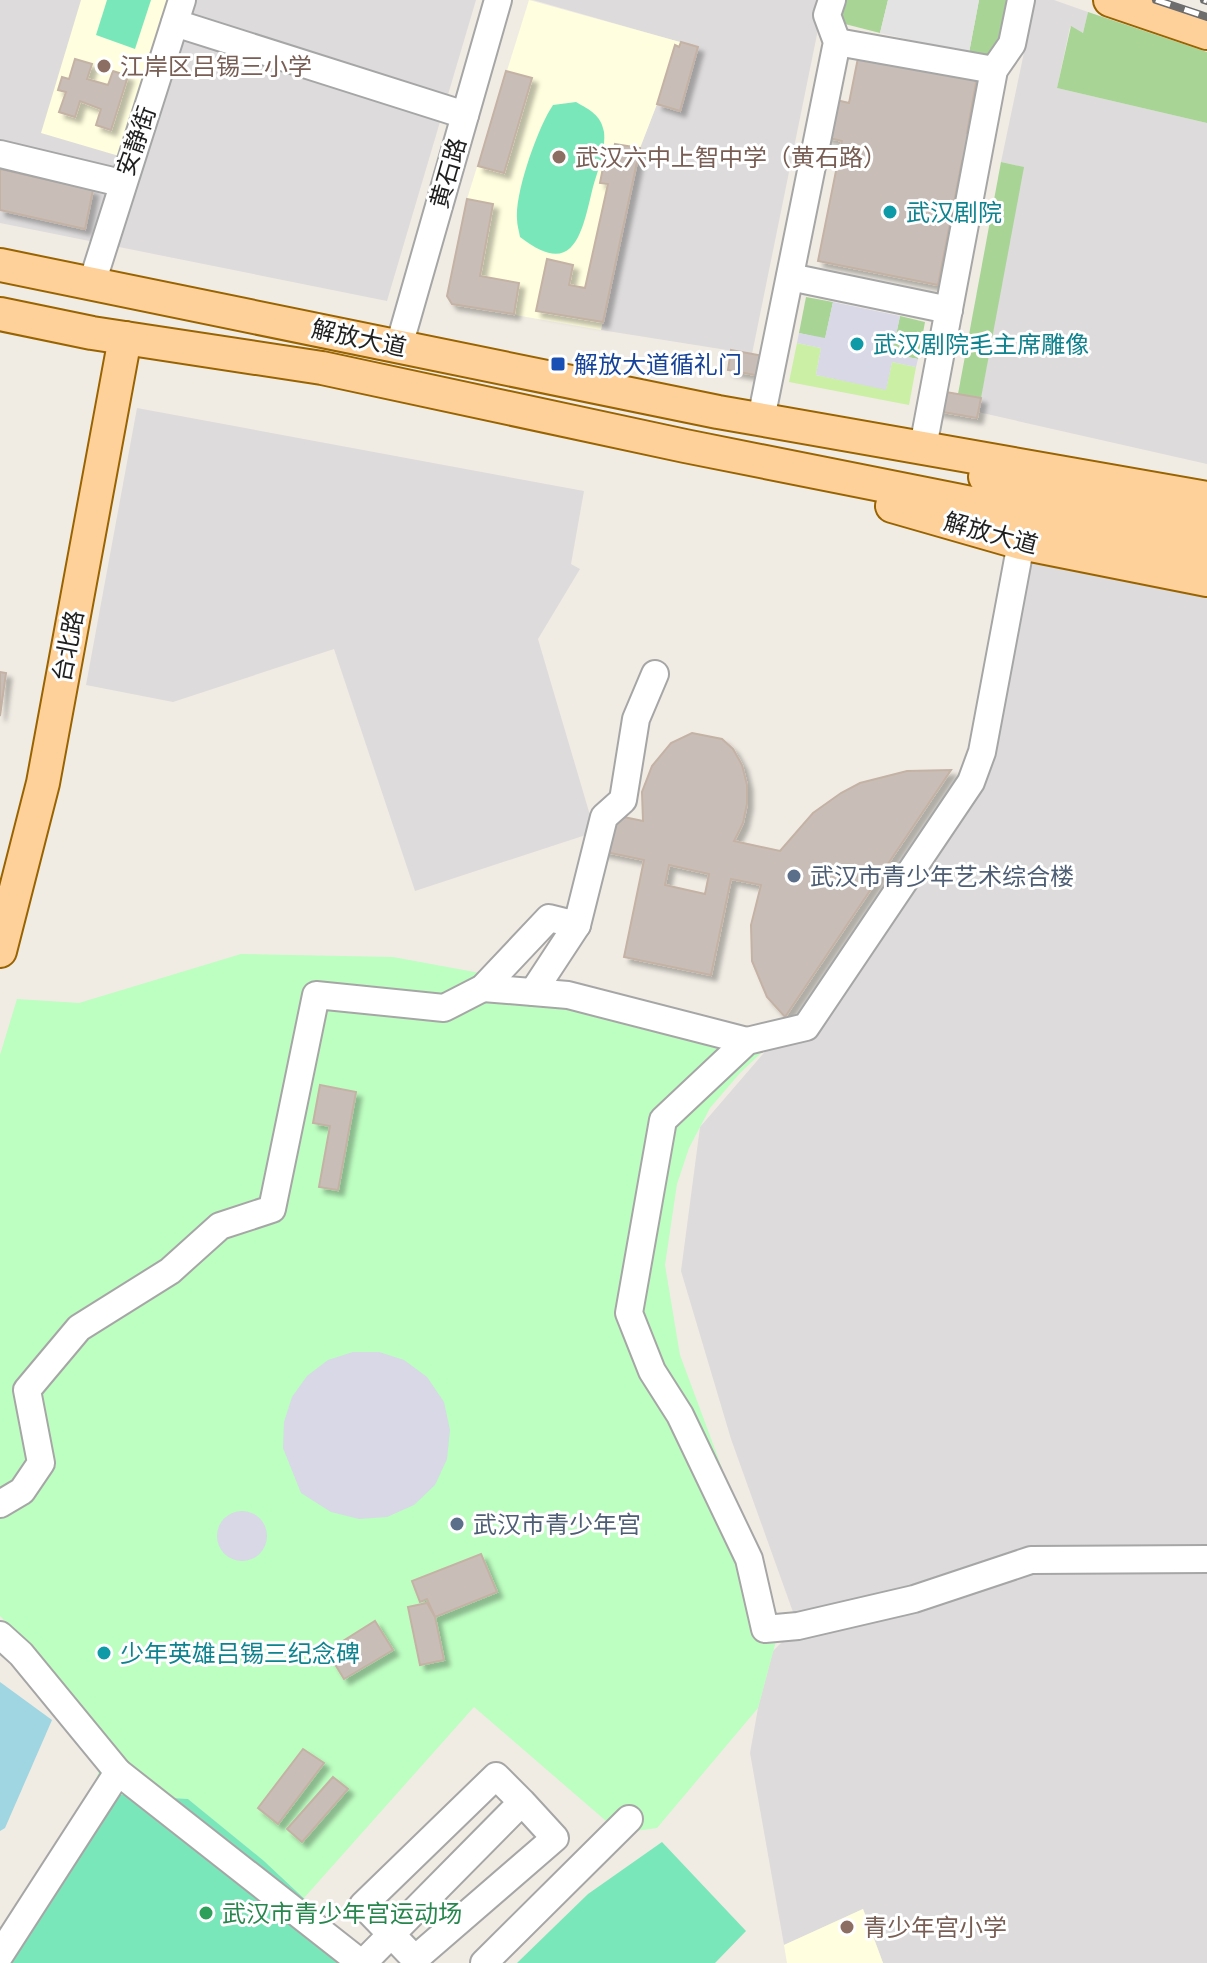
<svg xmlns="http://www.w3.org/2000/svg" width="1207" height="1963" font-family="'Asap Condensed','Noto Sans SC',sans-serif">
  <defs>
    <filter id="shadow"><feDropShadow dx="5.5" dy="5.5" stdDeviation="2" flood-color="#0004"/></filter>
  </defs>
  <rect width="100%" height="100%" fill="#f0ece4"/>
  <!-- residential -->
  <g fill="#dddbdc">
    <polygon points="0,0 476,0 387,301 0,223"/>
    <polygon points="533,0 824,0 752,354 601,330 640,148 657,104 697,47"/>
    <polygon points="1035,0 1054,0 1088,12 1083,33 1070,27 1057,88 1207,123 1207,464 978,412 1023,167 1001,162"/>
    <polygon points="137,408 584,491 571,564 580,569 538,639 595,832 415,891 334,649 173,702 86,685"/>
    <polygon points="1021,543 1207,579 1207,1963 883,1963 863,1909 784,1945 750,1753 758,1708 773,1651 798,1626 731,1439 681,1271 700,1127 775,1040 806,1027 962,799"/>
  </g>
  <!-- education -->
  <g fill="#fffede">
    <polygon points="81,0 167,0 119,156 41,133"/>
    <polygon points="529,0 698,47 680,111 657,104 640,148 601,330 452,304 447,296 467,199"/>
    <polygon points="863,1909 883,1963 787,1963 784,1945"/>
  </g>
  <!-- grass -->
  <polygon fill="#cbefa5" points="797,343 821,348 816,375 886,389 892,362 916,367 909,405 789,382"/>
  <!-- forest -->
  <g fill="#a8d495">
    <polygon points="837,0 888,0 880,33 841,23"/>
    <polygon points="979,0 1013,0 996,59 969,53"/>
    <polygon points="1088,12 1207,52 1207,123 1057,88 1071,26 1083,33"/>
    <polygon points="1001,162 1024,167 981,398 958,394"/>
    <polygon points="806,297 833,302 825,339 799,333"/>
    <polygon points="900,316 925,322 918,359 892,354"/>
  </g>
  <!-- park -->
  <path fill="#bdfec1" d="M 241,954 L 393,957 L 561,988 L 775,1040 L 740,1073 L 710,1108 L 689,1148 L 677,1184 L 665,1265 L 680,1355 L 773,1606 L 776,1641 L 758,1708 L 657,1828 L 620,1833 L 474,1707 L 304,1898 L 264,1861 L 188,1799 L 91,1793 C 94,1784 100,1772 100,1763 C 98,1718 31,1648 0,1616 L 0,1055 L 17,999 L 79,1003 Z"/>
  <!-- pitch -->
  <g fill="#7ae7bb">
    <polygon points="107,0 151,0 135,49 96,35"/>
    <path d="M 576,102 C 590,110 601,115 604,132 C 606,150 598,170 593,187 C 582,232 575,280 520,237 C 519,231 517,225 517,219 C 515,192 538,127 553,105 Z"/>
    <polygon points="91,1793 188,1799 264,1861 373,1963 0,1963"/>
    <polygon points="662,1842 746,1931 715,1963 517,1963 588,1894"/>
  </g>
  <!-- parking -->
  <polygon fill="#e3e3e3" points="888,0 979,0 969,53 880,33"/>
  <!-- plaza -->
  <g fill="#d8d8e6">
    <polygon points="833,302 900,316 892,354 918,359 916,367 892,362 886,390 816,375 821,348 797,343 799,333 825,338"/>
    <polygon points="353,1352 379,1352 404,1360 427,1377 444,1402 450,1430 447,1459 435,1485 414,1505 387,1517 359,1519 331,1512 301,1493 283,1448 284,1422 292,1397 307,1376 328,1360"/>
    <circle cx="242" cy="1536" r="25"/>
  </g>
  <!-- water -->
  <polygon fill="#a0d5e2" points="0,1682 52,1720 5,1828 0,1831"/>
  <!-- building -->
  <g fill="#c9beb7" stroke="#c4b2a5" stroke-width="2" fill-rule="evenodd" filter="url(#shadow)">
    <polygon points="681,42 698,47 680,111 657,104 675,45 679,47"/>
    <polygon points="859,53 977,77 967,133 980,136 975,163 962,161 938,285 818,261 842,141 825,137 832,99 849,103"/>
    <polygon points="75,59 92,64 87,79 108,85 113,71 128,76 111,130 96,125 101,109 80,101 75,117 59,112 66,92 58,90 62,77 69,79"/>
    <polygon points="506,71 532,78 504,173 478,166"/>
    <polygon points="615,144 640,148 603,322 536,311 547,259 573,265 569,285 585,288 608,184 600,183 605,158 611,159"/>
    <polygon points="0,169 93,190 85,229 0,210"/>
    <polygon points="467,199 493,204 480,276 519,283 514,314 452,304 447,296"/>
    <polygon points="731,350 769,357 766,377 728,370"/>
    <polygon points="940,391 981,398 977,418 937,411"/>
    <polygon points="0,672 6,673 0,716"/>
    <path d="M 692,733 L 722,739 L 733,749 L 742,765 L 747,785 L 747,804 L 743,823 L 734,841 L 780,851 L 813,813 L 841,793 L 860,783 L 907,771 L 951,770 L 785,1017 L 767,997 L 752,961 L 751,925 L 761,885 L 731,879 L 711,975 L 624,957 L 644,860 L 601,851 L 609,814 L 643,821 L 642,792 L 652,766 L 671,743 ZM 669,865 L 709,874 L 705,894 L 665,885 Z"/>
    <polygon points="320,1085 356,1092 338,1190 319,1187 330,1126 313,1123"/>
    <polygon points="481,1554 497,1592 435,1617 427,1599 420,1602 412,1581"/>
    <polygon points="427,1603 435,1617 444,1660 420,1665 408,1607"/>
    <polygon points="375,1621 393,1650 344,1679 327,1651"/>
    <polygon points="303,1749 324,1763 278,1824 258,1808"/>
    <polygon points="333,1777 348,1789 302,1842 287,1829"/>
  </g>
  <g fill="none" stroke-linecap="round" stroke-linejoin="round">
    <defs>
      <g id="minor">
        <polyline points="175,23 465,115"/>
        <polyline points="837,42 994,70"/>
        <polyline points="0,154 121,183"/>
        <polyline points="790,277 949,310"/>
        <polyline points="92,283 182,0"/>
        <polyline points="399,346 498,0"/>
        <polyline points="761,419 837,42 827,15 832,0"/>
        <polyline points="923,447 994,70 1012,44 1021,0"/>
        <polyline points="1021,543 982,752 971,782 806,1027 747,1041 663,1120 629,1313 652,1371 680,1415 749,1559 765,1629 798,1626 914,1599 1031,1560 1207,1559"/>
        <polyline points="483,988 568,995 747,1041"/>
        <polyline points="533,992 577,925"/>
        <polyline points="0,1504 22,1491 41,1463 27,1390 79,1328 170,1271 220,1226 272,1209 316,995 444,1008 483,988 549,918 577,925 604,817 623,800 636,719 655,674"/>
        <polyline points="0,1635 21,1654 118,1772 0,1955"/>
        <polyline points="118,1772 361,1963"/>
        <polyline points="363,1963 522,1802 496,1776 363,1905 415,1959 555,1838 522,1802"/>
        <polyline points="484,1963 629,1819"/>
      </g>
      <g id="major">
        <polyline points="1110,0 1207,33"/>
        <polyline points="0,265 718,412 1207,498"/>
        <polyline points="0,314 92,333 322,368 685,446 1207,550"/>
        <polyline points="985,477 1129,513 1207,527"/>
        <polyline points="892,506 1021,543 1207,580"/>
        <polyline points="0,951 43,783 125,338"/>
      </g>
    </defs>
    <!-- minor casing -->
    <use href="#minor" stroke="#a6a6a6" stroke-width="30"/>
    <!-- major casing -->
    <use href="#major" stroke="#996300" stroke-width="36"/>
    <!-- minor -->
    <use href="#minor" stroke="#fff" stroke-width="26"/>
    <!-- major -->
    <use href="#major" stroke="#ffd19a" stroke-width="32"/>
    <defs>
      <g id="rail">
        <polyline points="1156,0 1207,17"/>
        <polyline points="1204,0 1207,1"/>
      </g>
    </defs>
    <!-- rail casing -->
    <use href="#rail" stroke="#6d6d6d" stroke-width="8"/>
    <!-- rail -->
    <use href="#rail" stroke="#fff" stroke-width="5" stroke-dasharray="15" stroke-linecap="butt"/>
  </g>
  <!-- markers -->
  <g fill="#8d6e63" stroke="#fff" stroke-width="3">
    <circle cx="104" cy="66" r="8"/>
    <circle cx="559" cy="157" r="8"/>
    <circle cx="847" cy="1927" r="8"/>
  </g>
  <g fill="#0f9aa8" stroke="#fff" stroke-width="3">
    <circle cx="890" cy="212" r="8"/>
    <circle cx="857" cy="344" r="8"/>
    <circle cx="104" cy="1653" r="8"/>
  </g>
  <rect fill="#1a4fb4" stroke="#fff" stroke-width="3" x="550" y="356" width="16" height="16" rx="4"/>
  <g fill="#5c6f8a" stroke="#fff" stroke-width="3">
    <circle cx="794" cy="876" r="8"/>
    <circle cx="457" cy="1524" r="8"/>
  </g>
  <circle fill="#2e9e5b" stroke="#fff" stroke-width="3" cx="206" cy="1913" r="8"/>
  <g text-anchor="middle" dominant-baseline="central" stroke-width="6" stroke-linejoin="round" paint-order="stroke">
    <!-- education labels -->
    <g font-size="24" fill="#785e54" stroke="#fff" text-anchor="start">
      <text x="120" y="66">江岸区吕锡三小学</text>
      <text x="575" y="157">武汉六中上智中学（黄石路）</text>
      <text x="863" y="1927">青少年宫小学</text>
    </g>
    <!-- street labels -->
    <g font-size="24" fill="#1f1f1f" stroke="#fff">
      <text transform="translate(136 141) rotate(-71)">安静街</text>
      <text transform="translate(448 173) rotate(-74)">黄石路</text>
      <text transform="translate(359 338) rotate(12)">解放大道</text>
      <text transform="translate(991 533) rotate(15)">解放大道</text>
      <text transform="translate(68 646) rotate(-79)">台北路</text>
    </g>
    <!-- culture labels -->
    <g font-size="24" fill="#0d838f" stroke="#fff" text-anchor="start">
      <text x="906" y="212">武汉剧院</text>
      <text x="873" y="344">武汉剧院毛主席雕像</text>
      <text x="120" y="1653">少年英雄吕锡三纪念碑</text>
    </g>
    <!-- transit labels -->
    <g font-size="24" fill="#164399" stroke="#fff" text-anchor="start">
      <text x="574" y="364">解放大道循礼门</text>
    </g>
    <!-- service labels -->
    <g font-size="24" fill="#4e5e75" stroke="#fff" text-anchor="start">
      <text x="810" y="876">武汉市青少年艺术综合楼</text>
      <text x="473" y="1524">武汉市青少年宫</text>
    </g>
    <!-- leisure labels -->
    <g font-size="24" fill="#27864d" stroke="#fff" text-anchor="start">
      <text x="222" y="1913">武汉市青少年宫运动场</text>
    </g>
  </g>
</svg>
